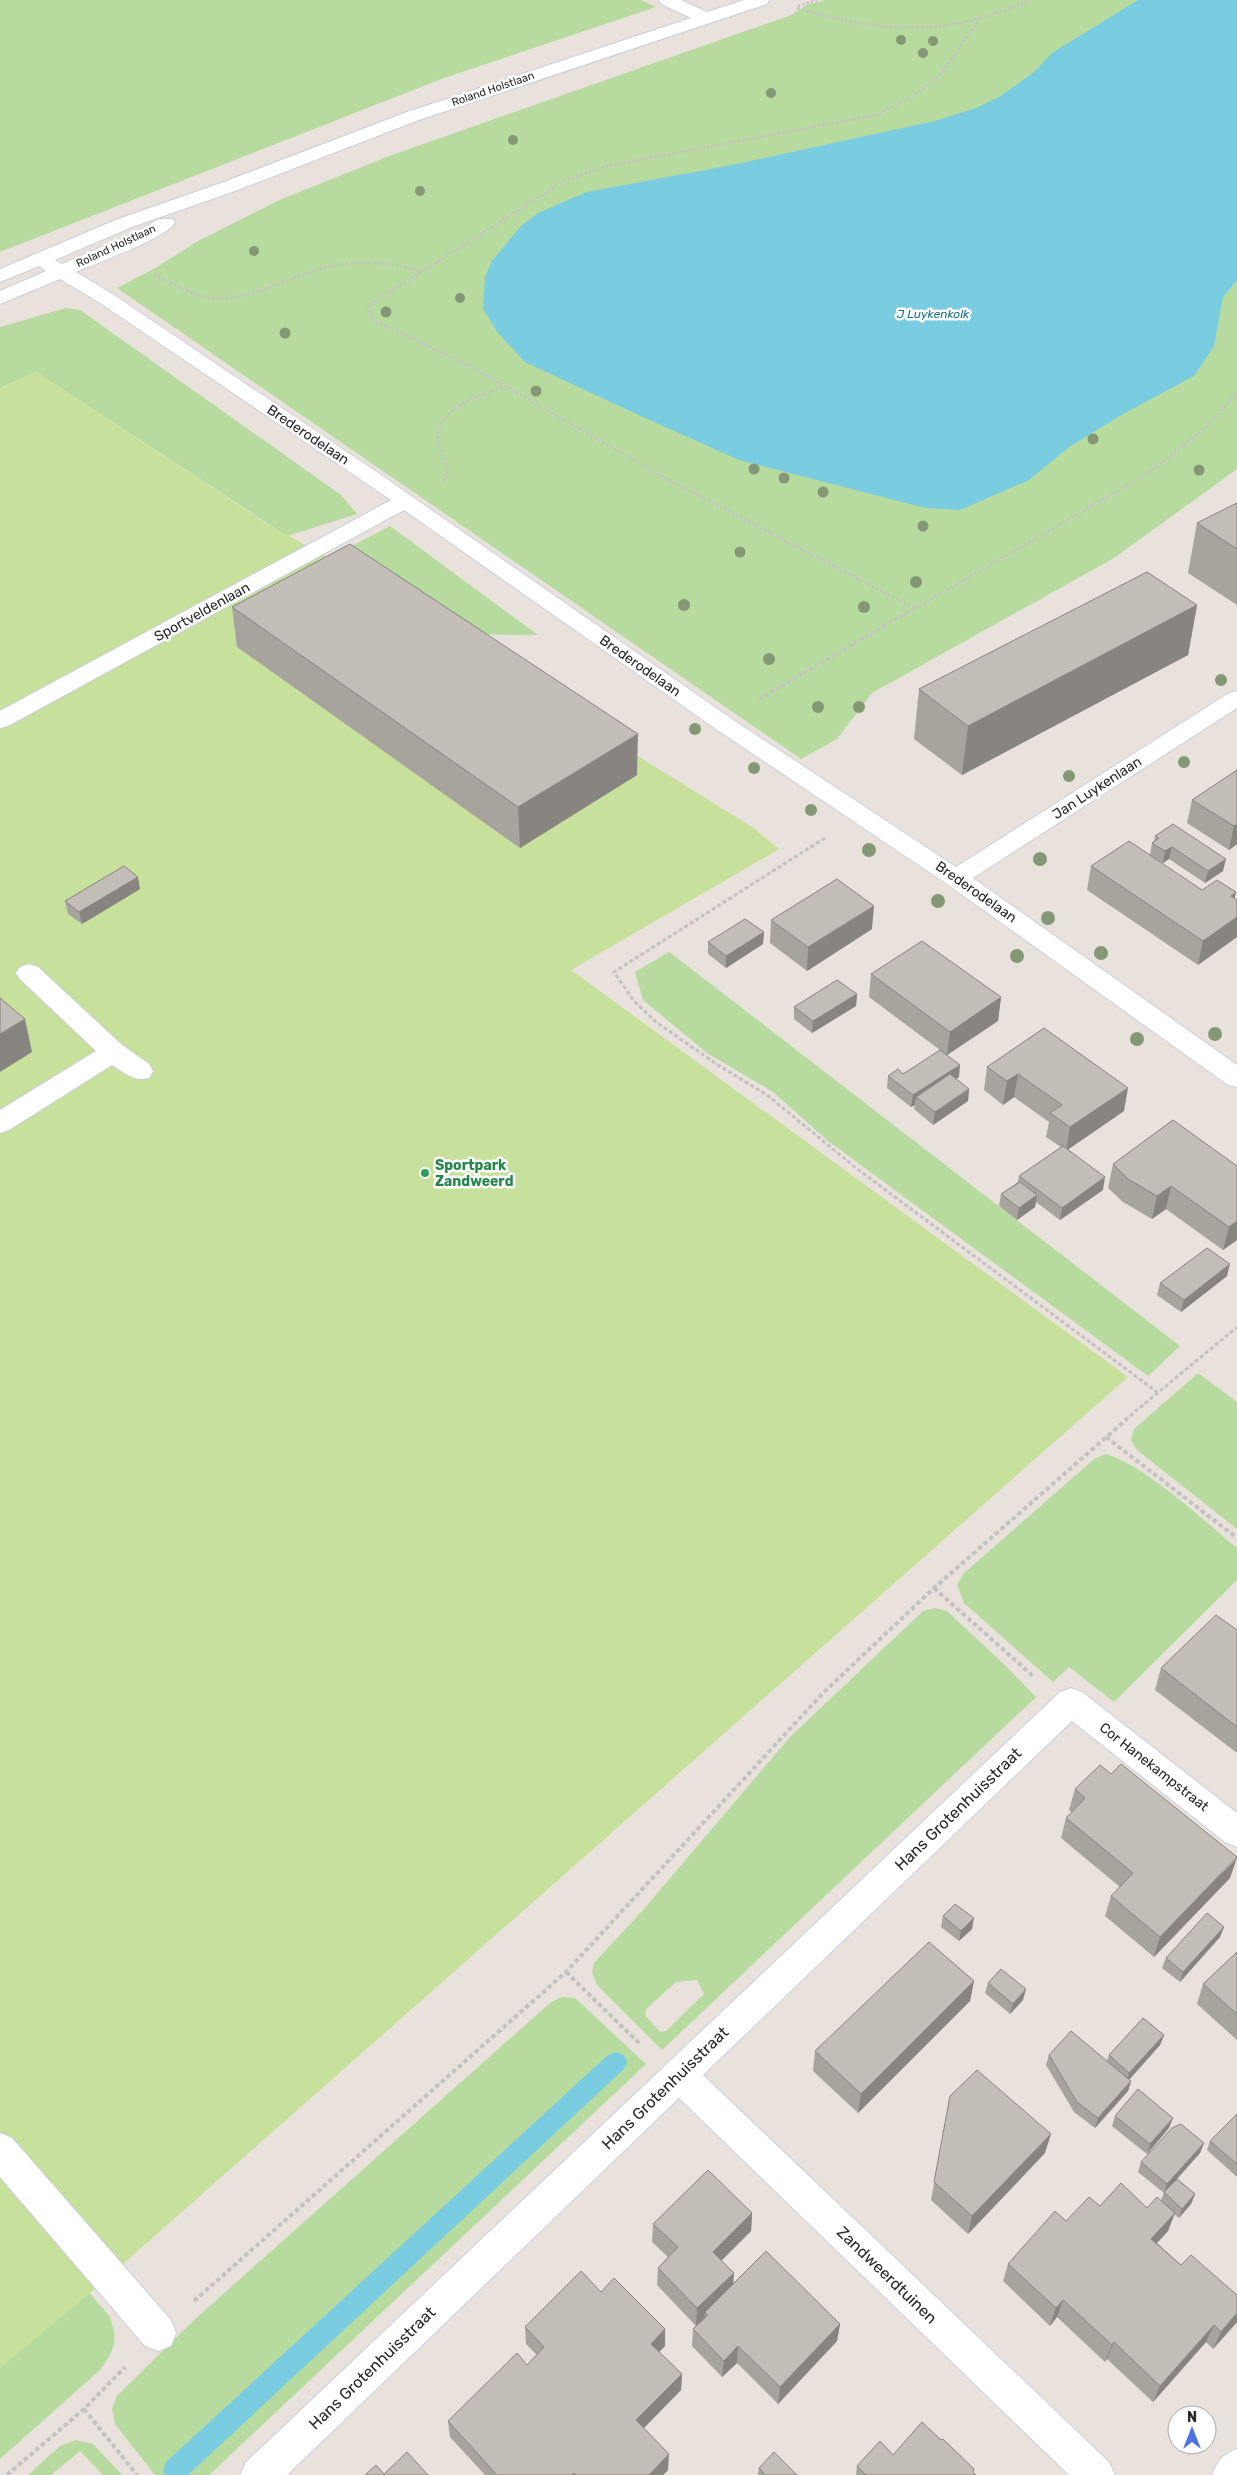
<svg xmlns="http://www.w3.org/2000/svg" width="1237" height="2475" font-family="Rubik,sans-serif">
  <rect width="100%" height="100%" fill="#e9e2dc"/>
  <!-- green -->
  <g fill="#b7da9e" fill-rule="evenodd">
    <polygon points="0,0 641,0 656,7 444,78 0,252"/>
    <polygon points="825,0 1237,0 1237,469 1114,558 872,693 837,739 801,759 117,288 157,267 198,241 277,201 392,155 791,15 807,5"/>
    <polygon points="66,308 80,310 341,495 357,514 287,536 36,372 0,388 0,327"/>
    <polygon points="390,526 538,635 442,634 329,558"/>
    <polygon points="669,952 685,964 1180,1346 1148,1376 828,1141 773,1092 707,1053 643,1000 635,972"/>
    <polygon points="1198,1373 1237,1402 1237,1529 1137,1450 1131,1440 1134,1429"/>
    <path d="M 1106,1454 C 1145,1465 1204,1521 1237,1548 L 1237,1580 L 1114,1702 L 1069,1667 L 1053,1682 L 964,1603 L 957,1585 L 963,1574 L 1094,1459 Z"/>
    <path d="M 935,1608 L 947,1611 L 1006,1666 L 1036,1697 L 662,2050 L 597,1985 L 592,1972 L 594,1963 L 643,1910 L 790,1737 L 923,1611 ZM 697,1980 L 704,1994 L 666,2031 L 660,2032 L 645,2015 L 646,2009 L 676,1982 Z"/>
    <polygon points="562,1997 575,1998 646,2064 209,2475 155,2475 115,2424 112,2409 117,2396 194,2320 551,2002"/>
    <path d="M 0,2187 L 110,2317 C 118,2341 115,2348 101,2369 L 0,2459 Z"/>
    <polygon points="76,2440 93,2444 122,2475 103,2475 80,2451 51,2475 28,2475 60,2446"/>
  </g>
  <!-- pitch -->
  <polygon fill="#c7e09b" points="36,372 269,525 329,558 442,634 752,827 779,849 571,970 1128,1377 90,2293 0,2368 0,388"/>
  <!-- water -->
  <polygon fill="#7acce0" points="1138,0 1237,0 1237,280 1223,297 1214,346 1194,376 1123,414 1069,447 1029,480 960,510 926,508 739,460 632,412 525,362 498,333 483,309 485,277 492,261 521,226 538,213 587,192 732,165 935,121 976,108 999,97 1033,73 1052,53"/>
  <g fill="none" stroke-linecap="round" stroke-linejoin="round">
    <!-- stream -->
    <polygon fill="#7acce0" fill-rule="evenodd" points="616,2052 624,2055 627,2062 624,2069 188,2475 165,2475 163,2471 166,2462 608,2055"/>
    <defs>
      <g id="minor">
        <path d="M 659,0 L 681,0 L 707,12 L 744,0 L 769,0 L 767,4 L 419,120 L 235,191 L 132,227 L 55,260 L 62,264 L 136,232 L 159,219 L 173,219 L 175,223 C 164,239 97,263 76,272 L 114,295 L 384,477 L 729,717 L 956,867 L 1229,693 L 1237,691 L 1237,708 L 973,878 L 1237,1065 L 1237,1087 L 1228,1085 L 947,884 L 713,727 L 404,510 L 8,726 L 0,728 L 0,711 L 391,500 L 100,303 L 60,279 L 0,304 L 0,291 L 46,271 L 39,266 L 0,282 L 0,269 L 118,219 L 221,183 L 407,112 L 691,18 L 661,4 Z"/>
        <path d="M 29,964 L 38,967 L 122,1045 L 149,1064 L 153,1071 L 149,1078 C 134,1082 125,1073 112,1065 L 9,1130 L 0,1133 L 0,1110 L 96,1051 L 20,979 L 16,973 L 20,967 Z"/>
        <polygon points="1071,1688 1082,1692 1237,1813 1237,1847 1225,1842 1072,1721 703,2075 1109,2462 1115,2475 1069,2475 679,2098 287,2475 240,2475 246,2462 1060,1692"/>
        <polygon points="0,2133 12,2138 171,2320 176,2333 171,2346 158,2351 145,2346 0,2177"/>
        <path d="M 1237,2449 L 1237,2475 L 1212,2475 C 1218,2460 1222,2455 1237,2449 Z"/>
      </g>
    </defs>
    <!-- minor casing -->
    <use href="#minor" stroke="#caced9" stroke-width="2"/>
    <!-- path-far2 -->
    <g stroke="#c3c3c3" stroke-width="2.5" stroke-dasharray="2.5 2" stroke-linecap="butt">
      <polyline points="798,6 817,0"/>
      <path d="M 797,8 C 883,34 947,37 1030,0"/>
      <path d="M 154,274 C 173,284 192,297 214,298 C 244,300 272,286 299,276 C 340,260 380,258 422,272"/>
      <path d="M 443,481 L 448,469 C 444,459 437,447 438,435 C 440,407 483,395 504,386"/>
      <polyline points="914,608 665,478 472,367 373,320 368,306 566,180 607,166 876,115 911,97 937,79 978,22"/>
      <polyline points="904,615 1150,472 1204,429 1237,393"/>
    </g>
    <!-- path-far1 -->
    <g stroke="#c3c3c3" stroke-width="3" stroke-dasharray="4 2.5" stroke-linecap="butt">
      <polyline points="759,699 906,613"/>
      <polyline points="825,838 614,972 633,1000 656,1022 718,1065 767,1095 856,1168 1157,1392"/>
      <polyline points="1125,1420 1237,1327"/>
    </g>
    <!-- path -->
    <g stroke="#c3c3c3" stroke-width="4" stroke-dasharray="4.5 3" stroke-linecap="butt">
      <polyline points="1106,1437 1237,1538"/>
      <polyline points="934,1588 1033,1676"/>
      <polyline points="566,1972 641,2045"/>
      <polyline points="194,2301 566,1972 823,1693 934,1588 1127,1419"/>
      <polyline points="84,2409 137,2475"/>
      <polyline points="7,2475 84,2409 125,2367"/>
    </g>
    <!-- minor -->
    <use href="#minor" fill="#fff" fill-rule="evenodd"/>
  </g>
  <!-- trees -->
  <g fill="#849876">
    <circle cx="901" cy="40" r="5"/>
    <circle cx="933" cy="41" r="5"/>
    <circle cx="923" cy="53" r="5"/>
    <circle cx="771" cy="93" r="5"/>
    <circle cx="513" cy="140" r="5"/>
    <circle cx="420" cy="191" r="5"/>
    <circle cx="254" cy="251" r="5"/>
    <circle cx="460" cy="298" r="5"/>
    <circle cx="386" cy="312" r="5.5"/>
    <circle cx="285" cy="333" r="5.5"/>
    <circle cx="536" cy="391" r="5.5"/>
    <circle cx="1093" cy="439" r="5.5"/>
    <circle cx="754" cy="469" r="5.5"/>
    <circle cx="1199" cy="470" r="5.5"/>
    <circle cx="784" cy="478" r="5.5"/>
    <circle cx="823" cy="492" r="5.5"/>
    <circle cx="923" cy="526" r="5.5"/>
    <circle cx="740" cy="552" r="5.5"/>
    <circle cx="916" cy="582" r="6"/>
    <circle cx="684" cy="605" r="6"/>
    <circle cx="864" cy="607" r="6"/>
    <circle cx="769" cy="659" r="6"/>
    <circle cx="1221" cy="680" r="6"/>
    <circle cx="818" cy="707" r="6"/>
    <circle cx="859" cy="707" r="6"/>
    <circle cx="695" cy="729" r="6"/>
    <circle cx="1184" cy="762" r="6"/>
    <circle cx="754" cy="768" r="6"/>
    <circle cx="1069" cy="776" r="6"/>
    <circle cx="811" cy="810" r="6"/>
    <circle cx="869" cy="850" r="7"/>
    <circle cx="1040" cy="859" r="7"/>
    <circle cx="938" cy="901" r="7"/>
    <circle cx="1048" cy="918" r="7"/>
    <circle cx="1101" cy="953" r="7"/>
    <circle cx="1017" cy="956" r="7"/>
    <circle cx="1215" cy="1034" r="7"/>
    <circle cx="1137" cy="1039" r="7"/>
  </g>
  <!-- wall -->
  <g fill="#a7a39d">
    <polygon points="1237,503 1237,605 1188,573 1197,523"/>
    <polygon points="1197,605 1188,655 962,775 914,739 919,689"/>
    <polygon points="232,607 637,775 520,848 237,647"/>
    <polygon points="1237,770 1237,844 1229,850 1187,823 1192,800"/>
    <polygon points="1155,836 1223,871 1205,883 1169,859 1163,863 1150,855 1152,843 1154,841"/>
    <polygon points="1091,866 1202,890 1235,899 1237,900 1237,937 1198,965 1087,890"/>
    <polygon points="140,889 82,924 68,914 65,901"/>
    <polygon points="771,920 872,929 807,971 770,943"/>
    <polygon points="764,932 763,944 726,968 708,954 708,942"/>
    <polygon points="871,974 1001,997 998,1021 947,1055 959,1077 956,1079 969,1089 968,1101 933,1125 914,1109 915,1105 911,1107 887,1088 888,1076 903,1074 940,1050 869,997"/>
    <polygon points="857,994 856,1006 812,1033 794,1019 794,1007"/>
    <polygon points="1044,1028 1124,1111 1068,1149 1103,1190 1060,1220 1036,1202 1035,1207 1017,1220 999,1206 1001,1194 1018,1182 1019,1176 1061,1147 1046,1137 1049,1122 1014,1097 1003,1105 984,1090 987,1067"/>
    <polygon points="1173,1120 1237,1240 1223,1250 1166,1209 1152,1219 1123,1202 1108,1188 1113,1164"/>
    <polygon points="1227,1276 1181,1312 1157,1295 1160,1283"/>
    <polygon points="1237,1630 1237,1753 1155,1690 1161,1668"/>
    <polygon points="1075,1789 1230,1878 1154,1957 1105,1916 1111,1896 1120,1887 1061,1838 1066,1818 1072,1812 1069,1810"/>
    <polygon points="943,1916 972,1929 959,1941 941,1927"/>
    <polygon points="1224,1927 1220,1937 1180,1982 1162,1968 1166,1958"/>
    <polygon points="1237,1952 1237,2040 1197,2004 1203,1984"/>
    <polygon points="974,1981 970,2001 858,2113 813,2071 815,2051"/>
    <polygon points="988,1983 1023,2000 1010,2014 985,1993"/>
    <polygon points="1164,2035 1160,2045 1129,2080 1131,2081 1128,2091 1095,2128 1074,2112 1046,2065 1049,2055 1107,2061 1109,2055"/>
    <polygon points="950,2096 1045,2153 968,2234 931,2200"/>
    <polygon points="1237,2114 1237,2177 1207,2150 1210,2141"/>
    <polygon points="1115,2116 1169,2128 1147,2154 1112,2126"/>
    <polygon points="1204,2143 1200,2153 1177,2179 1195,2194 1191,2204 1179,2218 1174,2214 1168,2231 1157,2243 1181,2265 1237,2295 1237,2322 1213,2349 1206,2342 1153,2402 1107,2359 1105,2362 1057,2317 1050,2326 1003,2281 1008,2264 1066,2221 1100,2206 1147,2208 1161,2200 1164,2193 1138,2172 1141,2162"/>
    <polygon points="752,2213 751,2231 722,2260 733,2284 840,2324 837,2341 778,2404 737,2363 722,2377 692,2346 693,2329 696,2326 657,2285 658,2268 668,2257 652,2242 653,2224"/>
    <polygon points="601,2292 665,2329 665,2346 659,2352 682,2374 681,2390 644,2428 668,2470 663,2475 485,2475 450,2437 448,2421 527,2365 537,2355 526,2344 525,2327"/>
    <polygon points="941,2440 974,2469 973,2472 976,2475 856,2475 857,2466"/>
    <polygon points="759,2468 797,2475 758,2475"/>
  </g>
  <!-- shaded-wall -->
  <g fill="#888480">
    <polygon points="1197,605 1188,655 962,775 968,726"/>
    <polygon points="638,734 637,775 520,848 518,807"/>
    <polygon points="1237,824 1237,844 1229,850 1234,826"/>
    <polygon points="1172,847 1169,859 1163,863 1165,851"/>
    <polygon points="1226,859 1223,871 1205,883 1208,871"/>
    <polygon points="138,877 140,889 82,924 79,912"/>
    <polygon points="1236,892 1231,916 1231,896"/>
    <polygon points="874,906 872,929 807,971 808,947"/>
    <polygon points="1237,917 1237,937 1198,965 1203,941"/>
    <polygon points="764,932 763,944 726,968 726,956"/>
    <polygon points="857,994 856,1006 812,1033 813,1021"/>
    <polygon points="1001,997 998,1021 947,1055 950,1032"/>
    <polygon points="25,1019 32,1052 0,1072 0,1034"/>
    <polygon points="960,1065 959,1077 921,1101 916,1097 915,1105 911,1107 913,1095"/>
    <polygon points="1018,1074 1014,1097 1003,1105 1007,1081"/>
    <polygon points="1128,1088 1124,1111 1066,1151 1070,1127"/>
    <polygon points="969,1089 968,1101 933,1125 935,1112"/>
    <polygon points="1105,1177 1103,1190 1060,1220 1062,1208"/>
    <polygon points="1171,1186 1166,1209 1152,1219 1157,1196"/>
    <polygon points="1037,1195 1035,1207 1017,1220 1019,1208"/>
    <polygon points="1237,1221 1237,1240 1223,1250 1229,1227"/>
    <polygon points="1230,1264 1227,1276 1181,1312 1184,1300"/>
    <polygon points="1237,1858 1230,1878 1154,1957 1160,1937"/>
    <polygon points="974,1918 972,1929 959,1941 961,1931"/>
    <polygon points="1224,1927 1220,1937 1180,1982 1183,1972"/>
    <polygon points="974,1981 970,2001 858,2113 861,2094"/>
    <polygon points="1026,1989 1023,2000 1010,2014 1013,2004"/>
    <polygon points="1164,2035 1160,2045 1126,2083 1129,2073"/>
    <polygon points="1131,2081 1128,2091 1095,2128 1098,2118"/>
    <polygon points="1173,2118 1169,2128 1147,2154 1150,2144"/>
    <polygon points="1051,2134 1045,2153 968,2234 972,2216"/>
    <polygon points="1204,2143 1200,2153 1164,2193 1167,2184"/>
    <polygon points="1195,2194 1191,2204 1179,2218 1182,2209"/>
    <polygon points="752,2213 751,2231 712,2270 713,2252"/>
    <polygon points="1175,2213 1168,2231 1145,2256 1151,2239"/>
    <polygon points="734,2273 733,2290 705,2312 705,2317 696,2326 697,2308"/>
    <polygon points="1063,2300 1057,2317 1050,2326 1056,2308"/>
    <polygon points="1237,2313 1237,2322 1213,2349 1221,2332"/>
    <polygon points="840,2324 837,2341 778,2404 780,2387"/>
    <polygon points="1214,2325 1206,2342 1153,2402 1160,2386"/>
    <polygon points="665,2329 665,2346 651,2360 651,2344"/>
    <polygon points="1114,2342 1107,2359 1105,2362 1112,2345"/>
    <polygon points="738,2346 737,2363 722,2377 724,2361"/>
    <polygon points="682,2374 681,2390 636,2436 636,2420"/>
    <polygon points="669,2454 668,2470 663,2475 649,2475"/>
  </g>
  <!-- building -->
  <g fill="#c2bdb7" stroke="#888480">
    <polygon points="1237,503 1237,549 1197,523"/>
    <polygon points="350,544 638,734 518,807 232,607"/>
    <polygon points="1147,572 1197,605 968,726 919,689"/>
    <polygon points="1237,770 1237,824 1234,826 1192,800"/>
    <polygon points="1173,824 1226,859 1208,871 1172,847 1165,851 1152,843 1159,838 1155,836"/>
    <polygon points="1129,841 1202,890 1217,880 1236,892 1231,896 1237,900 1237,917 1203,941 1091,866"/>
    <polygon points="124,866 138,877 79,912 65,901"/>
    <polygon points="837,879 874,906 808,947 771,920"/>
    <polygon points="745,919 764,932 726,956 708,942"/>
    <polygon points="922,941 1001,997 950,1032 871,974"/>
    <polygon points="837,980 857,994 813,1021 794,1007"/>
    <polygon points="0,998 25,1019 0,1034"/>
    <polygon points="1044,1028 1128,1088 1070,1127 1050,1113 1062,1105 1018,1074 1007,1081 987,1067"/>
    <polygon points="940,1050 960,1065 913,1095 888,1076 898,1069 903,1074"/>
    <polygon points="950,1074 969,1089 935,1112 916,1097"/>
    <polygon points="1173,1120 1237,1166 1237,1221 1229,1227 1171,1186 1157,1196 1128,1179 1113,1164"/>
    <polygon points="1063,1146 1105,1177 1062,1208 1019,1176"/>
    <polygon points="1020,1182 1037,1195 1019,1208 1001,1194"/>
    <polygon points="1207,1248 1230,1264 1184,1300 1160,1283"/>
    <polygon points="1216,1615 1237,1630 1237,1727 1161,1668"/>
    <polygon points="1121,1764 1237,1857 1160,1937 1111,1896 1133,1873 1066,1818 1085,1798 1075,1789 1100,1765 1111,1774"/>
    <polygon points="955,1904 974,1918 961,1931 943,1916"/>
    <polygon points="1207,1913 1224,1927 1183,1972 1166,1958"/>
    <polygon points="929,1942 974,1981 861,2094 815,2051"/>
    <polygon points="1237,1952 1237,2014 1203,1984"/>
    <polygon points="1001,1969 1026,1989 1013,2004 988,1983"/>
    <polygon points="1143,2018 1164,2035 1129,2073 1109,2055"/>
    <polygon points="1071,2031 1131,2081 1098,2118 1077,2102 1049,2055"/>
    <polygon points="977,2070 1051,2134 972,2216 934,2182 950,2096"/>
    <polygon points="1138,2089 1173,2118 1150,2144 1115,2116"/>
    <polygon points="1237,2114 1237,2164 1210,2141"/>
    <polygon points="1181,2124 1204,2143 1167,2184 1141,2162 1172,2128"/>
    <polygon points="708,2170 752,2213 713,2252 734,2273 697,2308 658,2268 678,2247 653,2224"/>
    <polygon points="1177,2179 1195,2194 1182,2209 1164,2192"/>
    <polygon points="1121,2183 1147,2208 1157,2197 1175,2213 1151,2239 1181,2265 1191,2255 1237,2295 1237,2313 1221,2332 1214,2325 1160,2386 1114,2342 1112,2345 1063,2300 1056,2308 1008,2264 1055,2211 1066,2221 1089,2197 1100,2206"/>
    <polygon points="766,2251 840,2324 780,2387 738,2346 724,2361 693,2329 708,2315 705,2312"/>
    <polygon points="581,2271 601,2292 614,2278 665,2329 651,2344 682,2374 636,2420 669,2454 649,2475 576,2475 574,2473 572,2475 497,2475 448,2421 517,2353 527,2365 544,2347 525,2327"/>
    <polygon points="922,2422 941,2440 943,2439 974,2469 973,2472 976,2475 866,2475 857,2466 880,2441 893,2455"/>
    <polygon points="407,2452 428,2475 365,2475 376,2465 384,2474"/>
    <polygon points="774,2452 797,2475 765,2475 759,2468"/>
  </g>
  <!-- markers -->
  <circle fill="#2e9e5b" stroke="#fff" stroke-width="2" cx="425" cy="1173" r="5"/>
  <g text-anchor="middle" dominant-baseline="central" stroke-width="5" stroke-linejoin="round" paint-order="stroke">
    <!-- far-street labels -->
    <g font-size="11" fill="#282828" stroke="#fff">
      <text transform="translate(493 89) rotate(-19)">Roland Holstlaan</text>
      <text transform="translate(116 246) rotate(-25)">Roland Holstlaan</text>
    </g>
    <!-- far-water labels -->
    <g font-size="12" font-style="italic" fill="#1d6b88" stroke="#fff">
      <text x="933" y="314">J Luykenkolk</text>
    </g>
    <!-- street labels -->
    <g font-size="14" fill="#282828" stroke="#fff">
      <text transform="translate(308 435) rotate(34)">Brederodelaan</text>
      <text transform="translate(202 612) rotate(-29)">Sportveldenlaan</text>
      <text transform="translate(640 666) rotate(35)">Brederodelaan</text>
      <text transform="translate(1097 788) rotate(-33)">Jan Luykenlaan</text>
      <text transform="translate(976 892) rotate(35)">Brederodelaan</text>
      <text transform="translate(1154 1767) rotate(38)">Cor Hanekampstraat</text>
    </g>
    <!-- leisure labels -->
    <g font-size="14" font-weight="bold" fill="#27864d" stroke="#fff" text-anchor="start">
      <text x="435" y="1165">Sportpark<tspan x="435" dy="16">Zandweerd</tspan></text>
    </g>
    <!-- near-street labels -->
    <g font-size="16" fill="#282828" stroke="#fff">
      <text transform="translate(958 1809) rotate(-44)">Hans Grotenhuisstraat</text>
      <text transform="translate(665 2088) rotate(-44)">Hans Grotenhuisstraat</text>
      <text transform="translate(887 2275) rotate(44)">Zandweerdtuinen</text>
      <text transform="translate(372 2368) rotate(-44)">Hans Grotenhuisstraat</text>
    </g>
  </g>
  <!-- north arrow -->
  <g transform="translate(1192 2430)"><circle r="24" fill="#ffffff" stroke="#a9a9a9"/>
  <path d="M0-4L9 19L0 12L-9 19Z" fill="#4e74e4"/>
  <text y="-8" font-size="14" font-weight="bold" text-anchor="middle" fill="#282828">N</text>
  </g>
</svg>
